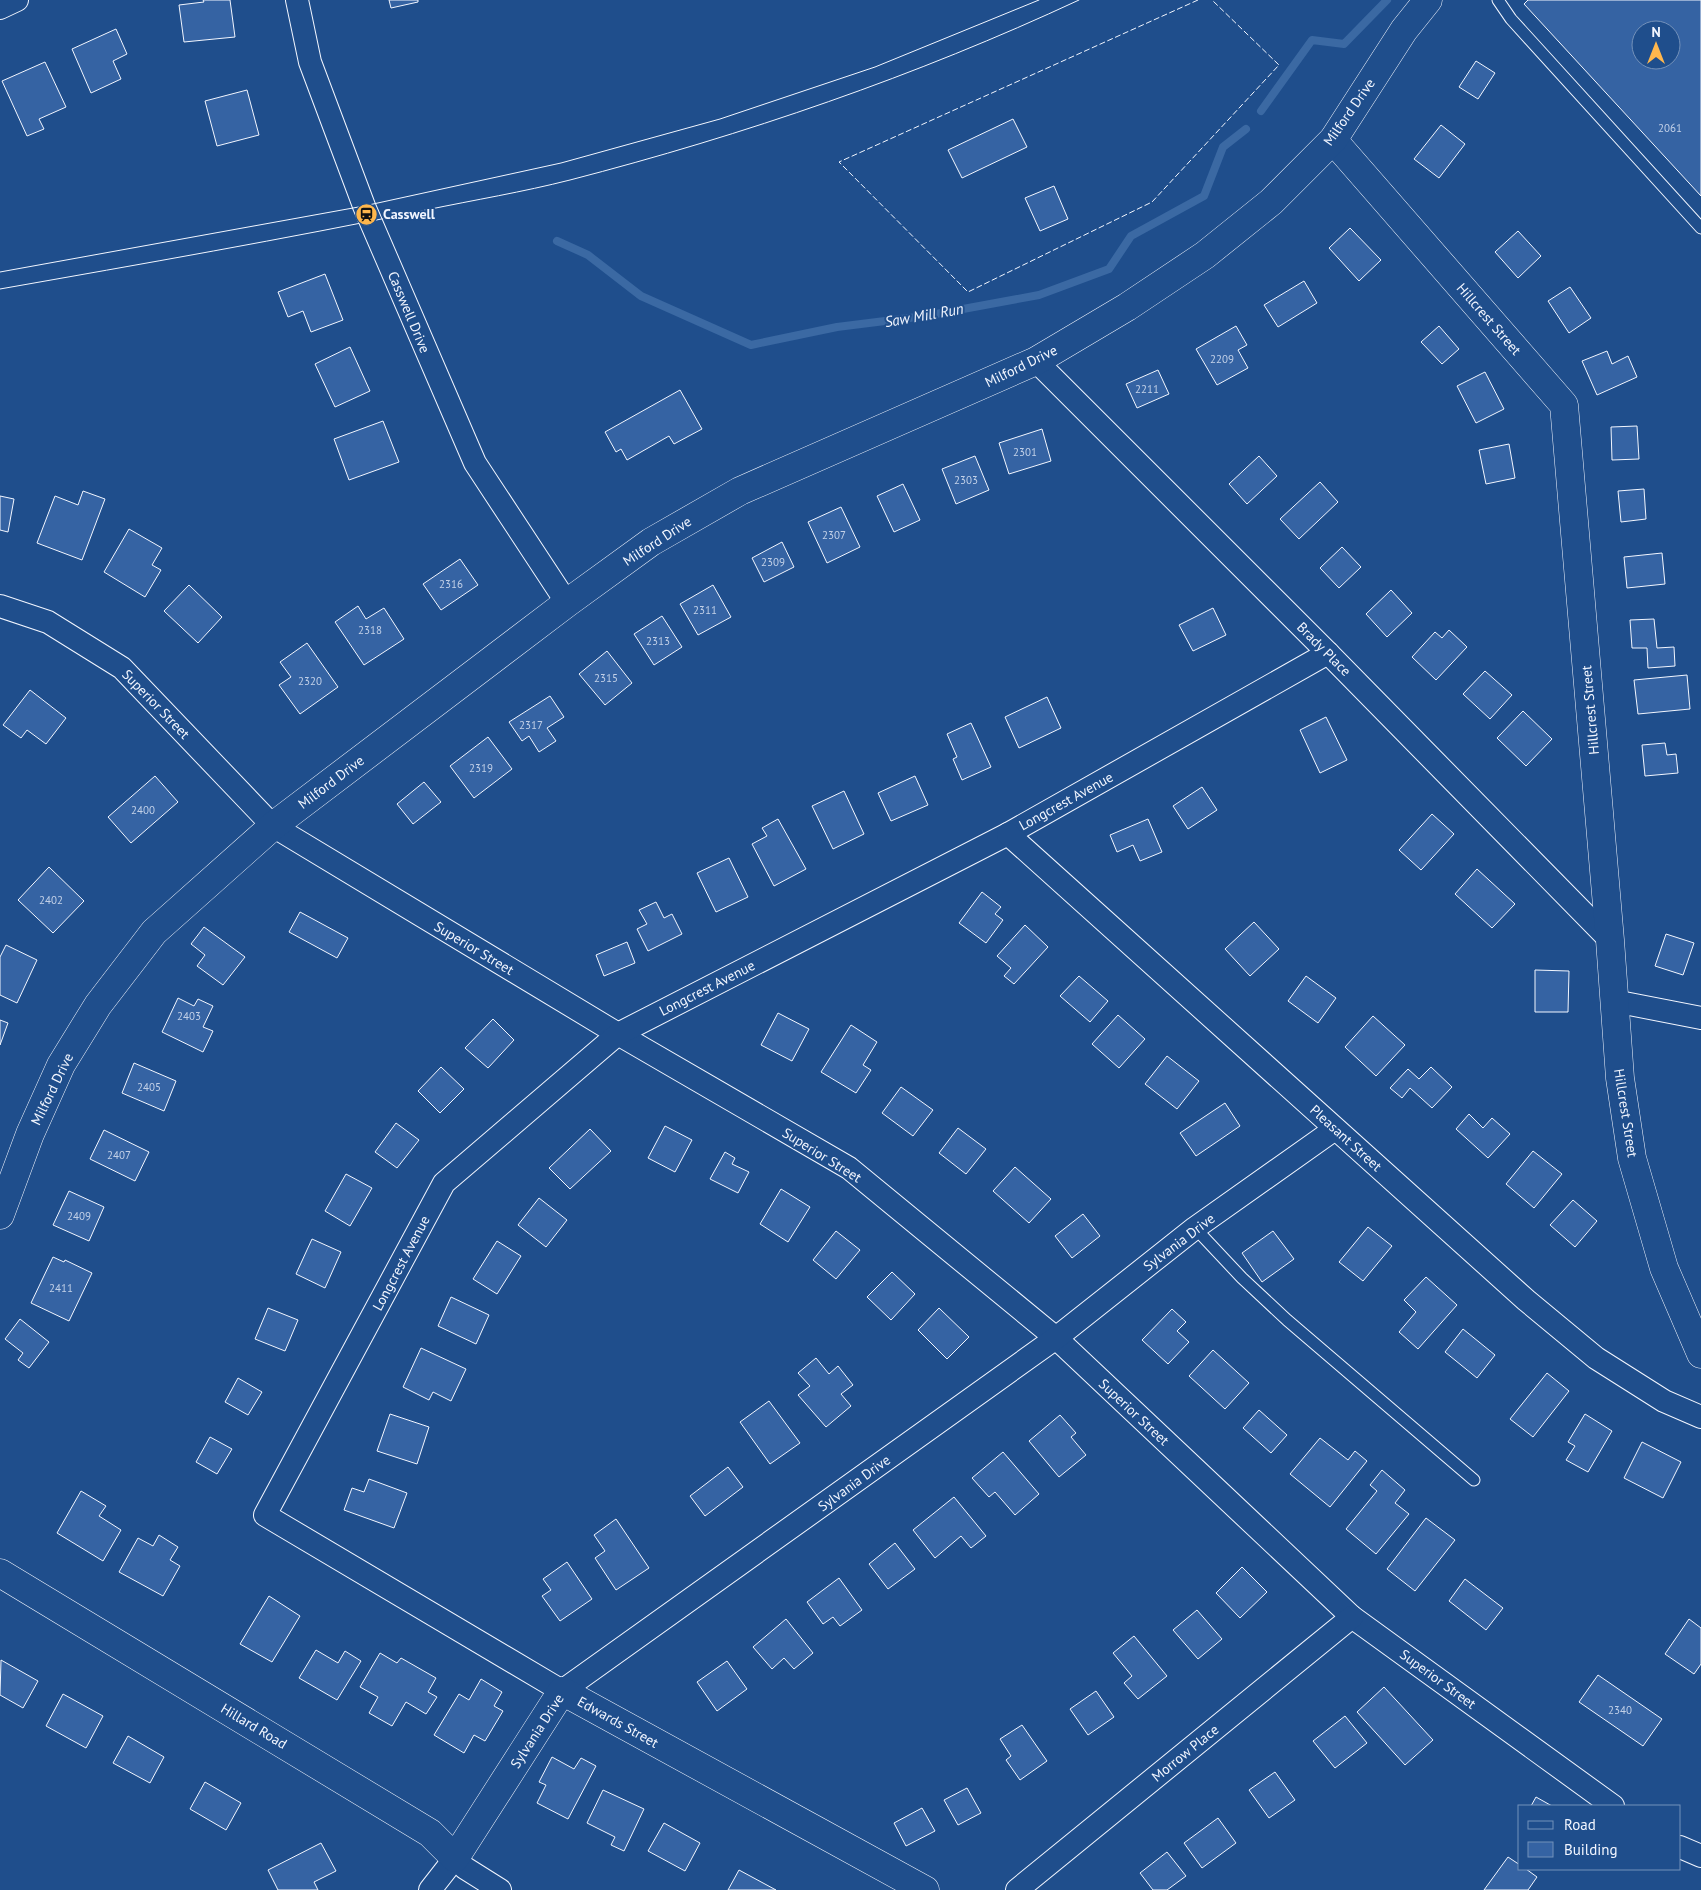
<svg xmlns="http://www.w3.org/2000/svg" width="1701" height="1890" font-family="'PT Sans',sans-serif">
  <rect width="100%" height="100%" fill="#1f4e8c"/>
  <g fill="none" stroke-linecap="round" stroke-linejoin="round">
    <!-- stream -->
    <g stroke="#3b69a3" stroke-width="8">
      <polyline points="1261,111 1312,40 1344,44 1387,0"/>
      <polyline points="557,241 588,255 641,296 751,345 837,327 925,316 1039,295 1109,269 1131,236 1204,196 1223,147 1246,129"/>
    </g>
  </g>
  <!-- building -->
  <g fill="#3563a3" stroke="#f2f6ff" fill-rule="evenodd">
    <polygon points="203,0 230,0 235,37 184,42 179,5 204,2"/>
    <polygon points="389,0 418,0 418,2 391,8"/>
    <path d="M 1528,0 L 1701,0 L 1701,196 L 1524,4 ZM 1641,30 L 1671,30 L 1671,60 L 1641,60 Z"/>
    <polygon points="116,29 127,54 113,61 121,79 91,93 72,49"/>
    <polygon points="1476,61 1495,73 1478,99 1459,87"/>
    <polygon points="45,62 66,107 39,119 44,129 27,136 2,81"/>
    <polygon points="247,90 259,135 217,146 205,101"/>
    <polygon points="1013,119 1027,147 962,178 948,150"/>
    <polygon points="1441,125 1465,144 1439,178 1414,159"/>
    <polygon points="1054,186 1068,219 1040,231 1025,198"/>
    <polygon points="1350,228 1381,260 1359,281 1329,248"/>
    <polygon points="1518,231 1541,256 1518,278 1495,252"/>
    <polygon points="325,274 343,320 311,332 303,311 288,317 278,292"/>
    <polygon points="1304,281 1317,303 1278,327 1264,305"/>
    <polygon points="1570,287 1591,318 1569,333 1548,301"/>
    <polygon points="1236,326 1247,345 1238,350 1248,368 1217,385 1196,349"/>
    <polygon points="1439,326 1459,349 1442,364 1421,342"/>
    <polygon points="350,347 370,391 335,407 315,364"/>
    <polygon points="1607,351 1612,364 1628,356 1637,377 1597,395 1582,361"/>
    <polygon points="1158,370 1169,394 1137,408 1126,384"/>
    <polygon points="1485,372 1504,409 1476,423 1457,386"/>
    <polygon points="680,390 702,429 674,444 669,436 627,460 621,449 616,452 605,432"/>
    <polygon points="383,421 399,462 349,480 334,439"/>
    <polygon points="1637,426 1639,459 1612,460 1611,427"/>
    <polygon points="1042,429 1051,461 1009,474 999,443"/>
    <polygon points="1509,444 1515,478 1486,484 1479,450"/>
    <polygon points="975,456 989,490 956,504 942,469"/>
    <polygon points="1259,456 1277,476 1247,504 1229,484"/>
    <polygon points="1320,482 1338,502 1299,539 1280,519"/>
    <polygon points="903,484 920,520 894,532 877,496"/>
    <polygon points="1644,489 1646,519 1621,522 1618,491"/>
    <polygon points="83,491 105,499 82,560 37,543 55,496 78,505"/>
    <polygon points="0,496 14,499 8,532 0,530"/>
    <polygon points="841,507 860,547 827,563 808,522"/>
    <polygon points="129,529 162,548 152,565 161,570 145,597 104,572"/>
    <polygon points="782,542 794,567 764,582 752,558"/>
    <polygon points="1342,547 1361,567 1339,588 1320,568"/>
    <polygon points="1662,553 1665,584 1627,588 1624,557"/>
    <polygon points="460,559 478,585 441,610 423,584"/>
    <polygon points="189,585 222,617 198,643 164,611"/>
    <polygon points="713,585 731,617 698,635 680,604"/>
    <polygon points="1391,590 1412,613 1387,637 1366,614"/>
    <polygon points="358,606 366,619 384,608 404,639 364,665 335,622"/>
    <polygon points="1213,608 1226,635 1193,651 1179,625"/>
    <polygon points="662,616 682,647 654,665 634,634"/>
    <polygon points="1654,619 1657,648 1674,647 1675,666 1648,668 1647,648 1632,648 1630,620"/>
    <polygon points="1449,630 1467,647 1436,680 1412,657 1435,632 1442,638"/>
    <polygon points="307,643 338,687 300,714 279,685 291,677 280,662"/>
    <polygon points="607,651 632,683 605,705 579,674"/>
    <polygon points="1485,671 1512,695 1490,719 1463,694"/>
    <polygon points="1687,675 1690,709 1638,714 1634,680"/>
    <polygon points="30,690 66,718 46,744 27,730 21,738 3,725"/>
    <polygon points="550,696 564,717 547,728 556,741 539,752 529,736 522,741 509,722"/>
    <polygon points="1047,697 1061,728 1019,748 1005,717"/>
    <polygon points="1523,711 1552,739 1526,766 1497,738"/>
    <polygon points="1326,717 1347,760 1320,773 1300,730"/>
    <polygon points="971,723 991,767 962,780 953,759 957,757 947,734"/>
    <polygon points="488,737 512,769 474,798 450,766"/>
    <polygon points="1665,743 1667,755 1676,754 1678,773 1645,776 1642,745"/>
    <polygon points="155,776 178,802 131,843 108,817"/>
    <polygon points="915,776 928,805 891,821 878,793"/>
    <polygon points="424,782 441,802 413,824 397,804"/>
    <polygon points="1202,787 1217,810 1188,829 1173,806"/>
    <polygon points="844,791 864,834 833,849 812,806"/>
    <polygon points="1432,814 1454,834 1421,870 1399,850"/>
    <polygon points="778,819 806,869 774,886 752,844 767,836 762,828"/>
    <polygon points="1148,819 1162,852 1140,861 1133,845 1117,852 1110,835"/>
    <polygon points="729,858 748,897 716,912 697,873"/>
    <polygon points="49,867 84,901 53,933 18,900"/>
    <polygon points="1477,869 1515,904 1492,928 1455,894"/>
    <polygon points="982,892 1001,907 995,914 1003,920 986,943 959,923"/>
    <polygon points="656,902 664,918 672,914 682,934 648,951 637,929 647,924 639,910"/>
    <polygon points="300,912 348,938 337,958 289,932"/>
    <polygon points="1254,922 1279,949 1250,976 1225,949"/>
    <polygon points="1025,925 1048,947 1014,984 1004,976 1011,968 997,956"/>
    <polygon points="204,927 245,957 223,985 197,966 205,955 191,944"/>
    <polygon points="1666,934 1694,943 1683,975 1655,966"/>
    <polygon points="627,942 635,963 604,976 596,955"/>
    <polygon points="6,945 37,960 17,1003 0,995 0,957"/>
    <polygon points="1535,970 1569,971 1568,1012 1535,1012"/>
    <polygon points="1079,976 1108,1001 1090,1022 1060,996"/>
    <polygon points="1306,976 1336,998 1318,1023 1288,1001"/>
    <polygon points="178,998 194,1006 198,999 213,1006 203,1027 213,1031 203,1052 162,1032"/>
    <polygon points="778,1013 809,1029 792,1061 761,1045"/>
    <polygon points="1118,1015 1145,1039 1119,1068 1092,1044"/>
    <polygon points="1373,1016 1405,1045 1376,1076 1345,1047"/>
    <polygon points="493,1019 514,1040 488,1068 465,1048"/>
    <polygon points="0,1020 8,1023 0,1045"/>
    <polygon points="851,1025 877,1042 863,1065 871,1070 856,1093 821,1072"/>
    <polygon points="1167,1056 1199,1081 1177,1109 1145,1084"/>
    <polygon points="134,1063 176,1081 164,1111 122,1093"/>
    <polygon points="441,1067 464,1089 440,1113 418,1091"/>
    <polygon points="1431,1067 1452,1087 1432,1108 1410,1088 1402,1098 1390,1088 1408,1069 1419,1079"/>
    <polygon points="901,1087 933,1110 913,1136 882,1113"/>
    <polygon points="1225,1103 1240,1126 1196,1156 1180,1133"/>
    <polygon points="1469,1114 1483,1128 1492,1118 1510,1134 1488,1158 1456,1129"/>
    <polygon points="396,1123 419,1140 397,1168 375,1152"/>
    <polygon points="665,1126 692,1140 675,1172 648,1158"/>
    <polygon points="958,1128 986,1149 966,1174 939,1153"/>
    <polygon points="590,1129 611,1151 570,1189 549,1168"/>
    <polygon points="104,1130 149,1152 135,1181 90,1159"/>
    <polygon points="1533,1151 1562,1174 1534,1208 1506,1184"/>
    <polygon points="725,1152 735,1158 732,1164 749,1172 738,1193 710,1179"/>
    <polygon points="1015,1167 1051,1199 1029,1223 993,1191"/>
    <polygon points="346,1174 372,1188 350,1226 325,1211"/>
    <polygon points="781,1189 810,1207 788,1242 760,1224"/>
    <polygon points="69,1191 104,1207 89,1241 53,1225"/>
    <polygon points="539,1198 567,1220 546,1247 518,1225"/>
    <polygon points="1573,1200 1597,1221 1575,1247 1550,1225"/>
    <polygon points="1083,1214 1100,1236 1072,1258 1055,1236"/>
    <polygon points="1368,1227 1392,1246 1363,1281 1339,1262"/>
    <polygon points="836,1231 860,1250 836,1279 813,1260"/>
    <polygon points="1273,1231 1294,1259 1262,1282 1242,1253"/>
    <polygon points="312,1239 341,1252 325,1288 296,1274"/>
    <polygon points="497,1241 521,1256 497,1294 473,1279"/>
    <polygon points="53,1257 64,1262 65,1260 92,1273 69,1321 31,1303"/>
    <polygon points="892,1272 915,1294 891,1320 867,1297"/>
    <polygon points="1426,1277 1457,1305 1418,1349 1399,1332 1416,1312 1404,1300"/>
    <polygon points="451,1297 489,1315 476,1344 438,1326"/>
    <polygon points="268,1308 298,1320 285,1351 255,1339"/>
    <polygon points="939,1308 969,1337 947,1359 918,1330"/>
    <polygon points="1172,1309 1186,1322 1177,1331 1189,1342 1168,1364 1142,1340"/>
    <polygon points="20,1319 49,1342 29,1368 18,1360 23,1353 5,1339"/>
    <polygon points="1463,1329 1495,1355 1477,1378 1445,1352"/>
    <polygon points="421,1348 466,1369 451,1401 433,1392 429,1400 403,1387"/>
    <polygon points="1213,1350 1249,1383 1225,1409 1189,1376"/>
    <polygon points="816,1358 829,1374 838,1366 853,1385 841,1394 851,1406 826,1427 798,1395 810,1386 798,1373"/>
    <polygon points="1547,1373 1569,1391 1533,1437 1510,1419"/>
    <polygon points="238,1378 262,1392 248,1415 225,1402"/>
    <polygon points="769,1401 800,1443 770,1464 740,1422"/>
    <polygon points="1259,1410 1287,1435 1271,1453 1243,1428"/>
    <polygon points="390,1414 429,1427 417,1464 377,1451"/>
    <polygon points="1585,1414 1612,1431 1588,1472 1566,1460 1575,1446 1568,1442"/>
    <polygon points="1060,1415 1076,1433 1071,1437 1086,1455 1059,1477 1029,1441"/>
    <polygon points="210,1437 232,1449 217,1474 196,1462"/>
    <polygon points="1320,1438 1348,1460 1355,1451 1367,1461 1330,1507 1290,1474"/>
    <polygon points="1642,1442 1681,1462 1663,1498 1624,1478"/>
    <polygon points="1003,1452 1039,1494 1015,1515 995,1492 989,1497 972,1478"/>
    <polygon points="728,1467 743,1487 705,1516 690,1496"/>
    <polygon points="1382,1470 1405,1490 1395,1503 1409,1514 1376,1554 1346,1529 1377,1491 1370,1485"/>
    <polygon points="369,1479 407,1493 394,1528 344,1510 352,1488 364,1492"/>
    <polygon points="81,1491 106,1506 99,1516 121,1530 103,1561 57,1533"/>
    <polygon points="954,1497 986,1536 971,1548 961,1536 935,1558 913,1530"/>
    <polygon points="1426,1518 1455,1540 1415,1591 1387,1569"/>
    <polygon points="616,1519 649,1568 616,1590 595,1558 605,1551 594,1535"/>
    <polygon points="159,1535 178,1547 170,1560 180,1566 163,1596 119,1572 138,1538 153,1546"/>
    <polygon points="895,1543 915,1569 888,1589 869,1564"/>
    <polygon points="567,1562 592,1599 560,1621 542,1596 551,1590 543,1579"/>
    <polygon points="1242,1567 1267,1592 1240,1618 1216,1593"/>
    <polygon points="839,1578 862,1610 840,1626 833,1617 823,1624 807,1602"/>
    <polygon points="1465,1579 1503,1608 1486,1630 1449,1601"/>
    <polygon points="269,1596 300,1616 272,1662 240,1644"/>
    <polygon points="1197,1610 1222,1639 1198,1659 1173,1630"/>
    <polygon points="786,1619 813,1653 794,1669 784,1658 772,1669 753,1647"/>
    <polygon points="1689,1619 1701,1628 1701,1664 1694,1674 1665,1654"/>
    <polygon points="1134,1636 1167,1676 1138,1699 1124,1683 1132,1676 1113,1653"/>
    <polygon points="316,1650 338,1663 345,1651 361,1661 337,1700 299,1678"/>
    <polygon points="380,1653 397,1663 401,1658 436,1678 428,1692 437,1697 426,1714 406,1702 392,1726 369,1713 378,1697 360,1687"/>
    <polygon points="1,1660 38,1681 23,1708 0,1695"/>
    <polygon points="727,1661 747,1689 717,1711 697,1682"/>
    <polygon points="1598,1675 1662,1719 1643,1746 1579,1702"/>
    <polygon points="481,1679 502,1692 494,1706 503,1711 485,1741 474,1735 464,1753 434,1735 459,1694 469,1700"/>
    <polygon points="1384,1687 1433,1740 1405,1765 1357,1712"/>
    <polygon points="1096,1691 1114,1717 1088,1735 1070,1709"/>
    <polygon points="63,1694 103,1716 86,1748 46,1726"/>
    <polygon points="1345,1716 1367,1743 1335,1768 1313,1741"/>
    <polygon points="1022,1725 1047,1761 1020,1780 1006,1760 1011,1756 1000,1739"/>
    <polygon points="128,1736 164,1757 150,1783 113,1763"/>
    <polygon points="552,1757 574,1769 581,1758 596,1766 568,1819 537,1803 546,1785 539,1782"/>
    <polygon points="1275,1772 1295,1800 1269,1818 1249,1790"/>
    <polygon points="205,1782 241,1803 226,1830 190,1809"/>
    <polygon points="967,1788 981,1813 958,1825 944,1800"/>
    <polygon points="603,1790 644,1809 624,1851 611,1845 615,1837 587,1823"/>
    <polygon points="1536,1797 1552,1806 1531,1806"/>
    <polygon points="922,1808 935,1831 906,1846 894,1823"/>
    <polygon points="1218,1818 1236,1843 1202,1868 1184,1843"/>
    <polygon points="664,1823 700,1843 685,1871 648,1851"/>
    <polygon points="321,1843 336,1871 314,1882 318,1890 278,1890 268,1870"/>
    <polygon points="1167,1852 1186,1876 1167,1890 1153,1890 1140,1873"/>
    <polygon points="1508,1857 1520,1865 1520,1869 1526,1869 1537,1877 1528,1890 1484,1890"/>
    <polygon points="739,1870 776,1890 728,1890"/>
  </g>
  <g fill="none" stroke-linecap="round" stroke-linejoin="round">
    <defs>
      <g id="lane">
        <polyline points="1498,0 1511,19 1701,228"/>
        <polyline points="1195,1228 1242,1278 1287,1320 1474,1480"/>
      </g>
      <g id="street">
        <polyline points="297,0 310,62 364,206 475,463 567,603"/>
        <polyline points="0,8 17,0"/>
        <polyline points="1036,361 1328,653 1610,940"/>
        <polyline points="0,606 48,622 122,668 273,826 618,1034 849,1168 1056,1338 1352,1617 1613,1806"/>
        <polyline points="1328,653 1008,834 618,1034 444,1183 265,1515 562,1691 1056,1338 1195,1228 1335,1129"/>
        <polyline points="1008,834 1526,1300 1596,1358 1664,1401 1701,1417"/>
        <polyline points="1614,1001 1701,1018"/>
        <polyline points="1680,1847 1701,1856"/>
        <polyline points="430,1890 455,1858 465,1868 500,1890"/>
        <polyline points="1017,1890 1352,1617"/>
      </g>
      <g id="secondary">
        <polyline points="1333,140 1564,405 1610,940 1620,1078 1632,1158 1664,1268 1701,1354"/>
        <polyline points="0,1215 30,1134 61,1065 98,1005 154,932 273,826 567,603 651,542 740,491 1036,361 1127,307 1205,255 1271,202 1333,140 1404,30 1428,0"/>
        <polyline points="0,1573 430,1833 455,1858 562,1691 925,1890"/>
      </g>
    </defs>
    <!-- lane casing -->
    <use href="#lane" stroke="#f2f6ff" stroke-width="13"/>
    <!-- street casing -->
    <use href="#street" stroke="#f2f6ff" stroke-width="24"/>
    <!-- secondary casing -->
    <use href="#secondary" stroke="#f2f6ff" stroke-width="29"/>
    <!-- lane -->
    <use href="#lane" stroke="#1f4e8c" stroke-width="11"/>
    <!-- street -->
    <use href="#street" stroke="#1f4e8c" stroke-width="22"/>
    <!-- secondary -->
    <use href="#secondary" stroke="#1f4e8c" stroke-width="28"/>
    <!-- tram -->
    <g stroke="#f2f6ff" stroke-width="1">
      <polyline points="0,272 364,206 561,163 720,119 875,67 1039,0"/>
      <path d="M 0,289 C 142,264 285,239 426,210 C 474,200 523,192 570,180 C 744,135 916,76 1079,0"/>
    </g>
    <!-- fence -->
    <polyline stroke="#f2f6ff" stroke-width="1" stroke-dasharray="6 2.5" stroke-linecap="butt" points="1198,0 839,162 968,292 1152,202 1279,65 1212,0"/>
  </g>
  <!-- icons -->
  <defs>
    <symbol id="station-disc" viewBox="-11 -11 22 22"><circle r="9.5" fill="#ffb74d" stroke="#1f4e8c"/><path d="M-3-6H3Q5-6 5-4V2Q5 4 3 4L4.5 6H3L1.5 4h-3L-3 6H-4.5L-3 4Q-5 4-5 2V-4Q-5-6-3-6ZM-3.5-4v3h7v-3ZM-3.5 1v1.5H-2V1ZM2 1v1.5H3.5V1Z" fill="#111"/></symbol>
  </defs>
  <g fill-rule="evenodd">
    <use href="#station-disc" x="354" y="202" width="25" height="25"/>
  </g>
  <g text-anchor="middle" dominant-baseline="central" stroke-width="4" stroke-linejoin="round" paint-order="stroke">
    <!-- number labels -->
    <g font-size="11" fill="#c3d1e8">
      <text x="1670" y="128">2061</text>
      <text x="1222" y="359">2209</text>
      <text x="1147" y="389">2211</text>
      <text x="1025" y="452">2301</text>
      <text x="966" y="480">2303</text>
      <text x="834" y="535">2307</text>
      <text x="773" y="562">2309</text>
      <text x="451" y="584">2316</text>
      <text x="705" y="610">2311</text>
      <text x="370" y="630">2318</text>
      <text x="658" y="641">2313</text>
      <text x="606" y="678">2315</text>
      <text x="310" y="681">2320</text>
      <text x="531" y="725">2317</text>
      <text x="481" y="768">2319</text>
      <text x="143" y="810">2400</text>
      <text x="51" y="900">2402</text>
      <text x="189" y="1016">2403</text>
      <text x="149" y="1087">2405</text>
      <text x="119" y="1155">2407</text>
      <text x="79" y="1216">2409</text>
      <text x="61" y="1288">2411</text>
      <text x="1620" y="1710">2340</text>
    </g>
    <!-- street labels -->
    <g font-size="14" fill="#f2f6ff" stroke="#1f4e8c">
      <text transform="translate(1349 112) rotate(-55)">Milford Drive</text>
      <text transform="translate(409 312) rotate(67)">Casswell Drive</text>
      <text transform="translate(1489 319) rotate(49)">Hillcrest Street</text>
      <text transform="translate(1021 366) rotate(-26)">Milford Drive</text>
      <text transform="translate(657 541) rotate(-33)">Milford Drive</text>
      <text transform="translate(1324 649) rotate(45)">Brady Place</text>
      <text transform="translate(156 704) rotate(46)">Superior Street</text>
      <text transform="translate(1590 710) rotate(-95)">Hillcrest Street</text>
      <text transform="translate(331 782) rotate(-37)">Milford Drive</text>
      <text transform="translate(1066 801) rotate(-29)">Longcrest Avenue</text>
      <text transform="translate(474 948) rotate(31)">Superior Street</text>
      <text transform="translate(707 988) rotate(-27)">Longcrest Avenue</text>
      <text transform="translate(52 1089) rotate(-64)">Milford Drive</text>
      <text transform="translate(1626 1113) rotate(81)">Hillcrest Street</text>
      <text transform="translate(1346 1138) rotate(42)">Pleasant Street</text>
      <text transform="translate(822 1155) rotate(32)">Superior Street</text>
      <text transform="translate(1179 1242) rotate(-37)">Sylvania Drive</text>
      <text transform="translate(401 1263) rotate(-62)">Longcrest Avenue</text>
      <text transform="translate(1134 1412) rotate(43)">Superior Street</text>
      <text transform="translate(854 1483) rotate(-36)">Sylvania Drive</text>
      <text transform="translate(1438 1679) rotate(36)">Superior Street</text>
      <text transform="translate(618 1722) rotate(29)">Edwards Street</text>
      <text transform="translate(254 1726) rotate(31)">Hillard Road</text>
      <text transform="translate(537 1731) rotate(-57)">Sylvania Drive</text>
      <text transform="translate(1185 1753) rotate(-39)">Morrow Place</text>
    </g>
    <!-- poi labels -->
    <g font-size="14" font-weight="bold" fill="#f2f6ff" stroke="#1f4e8c" text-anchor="start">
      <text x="383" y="214">Casswell</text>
    </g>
    <!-- water labels -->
    <g font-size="15" font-style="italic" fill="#f2f6ff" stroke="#1f4e8c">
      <text transform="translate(924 315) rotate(-10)">Saw Mill Run</text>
    </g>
  </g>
  <!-- legend -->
  <rect x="1518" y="1805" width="162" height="65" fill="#1f4e8c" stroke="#7391ba"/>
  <rect x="1528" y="1821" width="25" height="8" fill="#1f4e8c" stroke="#7391ba"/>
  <text x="1564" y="1830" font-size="15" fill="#f2f6ff">Road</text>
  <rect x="1528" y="1842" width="25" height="15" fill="#3563a3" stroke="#7391ba"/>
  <text x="1564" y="1855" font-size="15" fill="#f2f6ff">Building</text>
  <!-- north arrow -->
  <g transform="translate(1656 45)"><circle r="24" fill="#1f4e8c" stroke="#7391ba"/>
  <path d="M0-4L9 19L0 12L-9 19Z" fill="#ffb74d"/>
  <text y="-8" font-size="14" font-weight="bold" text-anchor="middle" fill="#f2f6ff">N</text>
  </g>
</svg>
